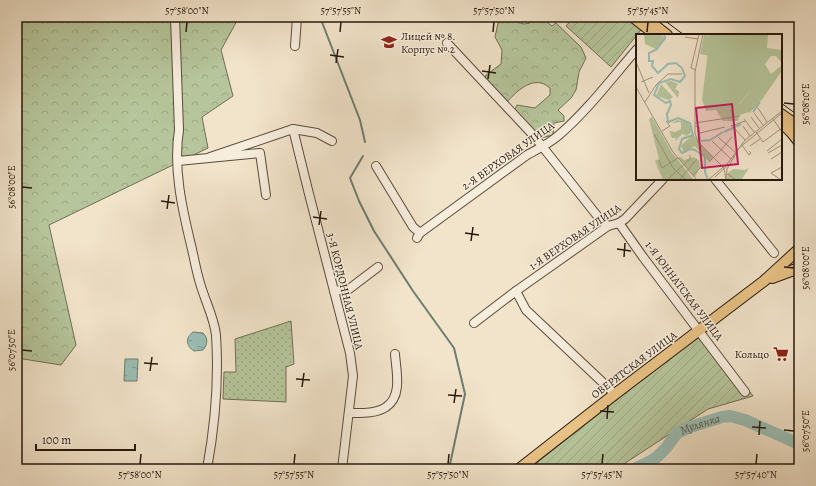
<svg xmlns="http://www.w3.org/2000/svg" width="816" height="486" font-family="Alegreya,serif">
  <defs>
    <pattern id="grass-dots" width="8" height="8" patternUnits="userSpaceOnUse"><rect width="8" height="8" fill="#b6c59b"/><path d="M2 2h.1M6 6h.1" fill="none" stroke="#9ca984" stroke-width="1.8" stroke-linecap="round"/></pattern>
    <pattern id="forest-crowns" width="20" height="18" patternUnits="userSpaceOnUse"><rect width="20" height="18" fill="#b6c59b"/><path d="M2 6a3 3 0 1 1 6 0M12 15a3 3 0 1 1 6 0" fill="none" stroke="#9ca984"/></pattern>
    <pattern id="garden-furrows" width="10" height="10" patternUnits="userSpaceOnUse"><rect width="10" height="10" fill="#b6c59b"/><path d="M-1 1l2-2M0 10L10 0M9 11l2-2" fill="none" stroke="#9ca984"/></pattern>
    <pattern id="water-ripples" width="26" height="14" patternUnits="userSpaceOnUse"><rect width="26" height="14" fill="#9bbfb6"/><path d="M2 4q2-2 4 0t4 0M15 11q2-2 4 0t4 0" fill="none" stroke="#7e9a92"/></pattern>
  </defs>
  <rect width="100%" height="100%" fill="#f2e4cb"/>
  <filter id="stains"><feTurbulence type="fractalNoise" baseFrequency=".005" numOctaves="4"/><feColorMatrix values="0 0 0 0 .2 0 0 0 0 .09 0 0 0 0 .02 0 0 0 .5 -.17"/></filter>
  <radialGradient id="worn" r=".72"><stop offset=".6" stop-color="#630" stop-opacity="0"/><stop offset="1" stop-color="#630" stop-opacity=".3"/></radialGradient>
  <!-- grass -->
  <polygon fill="url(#grass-dots)" stroke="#6f6f54" points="291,321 294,364 286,367 286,402 223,399 224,372 236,372 235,339"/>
  <!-- forest -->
  <g fill="url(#forest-crowns)" stroke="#6f6f54">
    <polygon points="17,17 239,17 221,50 233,96 202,117 208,148 49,225 76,345 61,365 17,358"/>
    <path d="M 529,17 L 541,17 L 552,26 L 556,23 L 581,47 L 586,58 L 579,72 L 576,90 L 571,98 L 558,110 L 564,116 L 564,121 L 554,123 L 553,135 L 541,138 L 514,111 L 517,105 L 535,108 L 550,95 L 550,88 C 548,87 544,83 541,83 C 528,80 515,93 507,102 L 485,78 L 486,75 L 501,64 L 502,50 L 495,37 L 498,23 L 504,19 L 524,24 L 530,23 Z"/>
  </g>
  <!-- garden -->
  <g fill="url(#garden-furrows)" stroke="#6f6f54">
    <polygon points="574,17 625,17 641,30 611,67 566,26"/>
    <polygon points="704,331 753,396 708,409 616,469 529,469"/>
  </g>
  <!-- water -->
  <g fill="url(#water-ripples)" stroke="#6d7d72">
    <path d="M 193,332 L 203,333 C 208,338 208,344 203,350 L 194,351 C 186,346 185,338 193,332 Z"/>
    <polygon points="125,359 138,359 137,381 124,381"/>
  </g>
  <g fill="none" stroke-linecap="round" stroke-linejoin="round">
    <!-- stream -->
    <g stroke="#6d7d72" stroke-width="2">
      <polyline points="320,17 360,120 365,142"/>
      <polyline points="363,156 350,178 359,201 374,231 413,291 454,348 465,394 449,469"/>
    </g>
    <!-- river -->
    <path stroke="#9bbfb6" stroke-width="12" id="s1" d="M 634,469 L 649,462 L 657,457 L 666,448 L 677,433 L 690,427 L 722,417 L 730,416 L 745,420 L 799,444"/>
    <defs>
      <g id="minor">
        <path d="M 175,17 L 179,130 C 173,168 182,208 191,245 C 194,257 196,270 200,283 C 205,301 214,317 216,335 C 219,380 215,425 207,469"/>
        <polyline points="447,43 534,136 599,218 608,226"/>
        <polyline points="295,46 297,17"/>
        <polyline points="293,129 308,190 350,353 353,376 342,469"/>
        <polyline points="210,157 293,129 317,133 332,141"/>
        <polyline points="178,161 260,153 266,195"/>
        <polyline points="376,166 413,227 420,233"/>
        <polyline points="715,179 774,253"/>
        <polyline points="619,223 643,257 745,392"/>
        <path d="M 417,238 L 420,233 L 527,155 C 538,149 550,143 559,135 C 588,110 612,78 637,49"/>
        <polyline points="334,291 349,289 378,267"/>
        <polyline points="516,291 526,310 615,394"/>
        <polyline points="474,323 516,291 608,226 619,223 625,219 663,179"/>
        <path d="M 349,413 C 360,413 376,414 386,407 C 403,396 396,370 395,354"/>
      </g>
      <g id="major">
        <polyline points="633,17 656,35"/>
        <polyline points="644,17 667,35"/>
        <polyline points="781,114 799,127"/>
        <polyline points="781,122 791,132 799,142"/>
        <polyline points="772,278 799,268"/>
        <polyline points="519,469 615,394 764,281 799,249"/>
      </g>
    </defs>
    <!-- minor casing -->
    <use href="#minor" stroke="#5a4c3c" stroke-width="10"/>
    <!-- major casing -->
    <use href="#major" stroke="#28190c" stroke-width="12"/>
    <!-- minor -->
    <use href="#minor" stroke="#f7eddd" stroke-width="8"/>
    <!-- major -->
    <use href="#major" stroke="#e9c286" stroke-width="10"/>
    <!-- tram -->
    <g stroke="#28190c" stroke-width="1">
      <polyline points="660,17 684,35"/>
      <polyline points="781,103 799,116"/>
    </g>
  </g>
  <!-- ticks -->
  <path fill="none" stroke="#28190c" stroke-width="1.5" d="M 186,32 L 187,22M 340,32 L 341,22M 493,32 L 494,22M 647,32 L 648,22M 330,55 L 344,57M 336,63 L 338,49M 482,71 L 496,73M 488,79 L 490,65M 784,103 L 794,104M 22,187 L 32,188M 161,201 L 175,203M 167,209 L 169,195M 313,217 L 327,219M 319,225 L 321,211M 465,233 L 479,235M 471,241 L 473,227M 617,249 L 631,251M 624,257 L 625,243M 784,267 L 794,268M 22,350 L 32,351M 144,363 L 158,364M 150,371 L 152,357M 296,379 L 310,380M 302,387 L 304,373M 448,395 L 462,396M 454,403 L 456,389M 600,411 L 614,412M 607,419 L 608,405M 752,427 L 766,428M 784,430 L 794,431M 759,435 L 760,421M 140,464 L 141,454M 294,464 L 295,454M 448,464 L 449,454M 602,464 L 603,454M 756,464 L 757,454"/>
  <!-- icons -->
  <defs>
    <symbol id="school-bare" viewBox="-9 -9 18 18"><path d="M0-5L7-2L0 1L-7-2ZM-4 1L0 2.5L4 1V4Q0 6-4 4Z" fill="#8f2418" stroke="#f7eddd" stroke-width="2.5" paint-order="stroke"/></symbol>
    <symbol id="supermarket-bare" viewBox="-9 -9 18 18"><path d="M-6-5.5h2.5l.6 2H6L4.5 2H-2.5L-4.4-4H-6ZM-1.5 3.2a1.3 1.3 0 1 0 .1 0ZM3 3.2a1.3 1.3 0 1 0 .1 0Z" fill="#8f2418" stroke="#f7eddd" stroke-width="2.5" paint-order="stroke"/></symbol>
  </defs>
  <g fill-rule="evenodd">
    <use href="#school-bare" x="378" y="31" width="22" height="22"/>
    <use href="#supermarket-bare" x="770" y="343" width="22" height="22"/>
  </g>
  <g text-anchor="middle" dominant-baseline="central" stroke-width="3" stroke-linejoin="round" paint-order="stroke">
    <!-- poi labels -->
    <g font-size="11" fill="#28190c" stroke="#f7eddd" text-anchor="start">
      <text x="401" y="36">Лицей № 8.<tspan x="401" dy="13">Корпус № 2</tspan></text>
      <text x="769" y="354" text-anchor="end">Кольцо</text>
    </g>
    <!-- street labels -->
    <g font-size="11" fill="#28190c" stroke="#f7eddd">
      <text transform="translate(508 156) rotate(-35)">2-Я ВЕРХОВАЯ УЛИЦА</text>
      <text transform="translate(575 237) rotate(-34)">1-Я ВЕРХОВАЯ УЛИЦА</text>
      <text transform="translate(345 291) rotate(76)">3-Я КОРДОННАЯ УЛИЦА</text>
      <text transform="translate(684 291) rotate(53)">1-Я ЮННАТСКАЯ УЛИЦА</text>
      <text transform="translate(634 365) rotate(-37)">ОВЕРЯТСКАЯ УЛИЦА</text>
    </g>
    <!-- water labels -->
    <g font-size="12" font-style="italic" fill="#505348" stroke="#f7eddd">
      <text stroke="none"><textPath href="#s1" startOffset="82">Мулянка</textPath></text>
    </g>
  </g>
  <!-- overview -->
  <g transform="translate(636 34)">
    <rect width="146" height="146" fill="#f2e4cb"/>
    <path d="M 23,0 L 27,2 L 28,5 L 20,15 L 9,10 L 8,0 ZM 35,47 L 42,50 L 39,55 L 43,57 L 42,64 L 29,48 ZM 25,50 L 37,63 L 33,66 L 20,62 ZM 41,86 L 52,88 L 56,98 L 46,105 L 50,101 L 46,100 L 39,107 L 40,104 L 36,104 L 33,97 L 39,98 L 45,95 L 45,88 L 35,89 Z" fill="#b6c59b"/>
    <path d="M 74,0 L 146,0 L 132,1 L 131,14 L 146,16 L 146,29 L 140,22 L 135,22 L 129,30 L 135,40 L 146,31 L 145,38 L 125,67 L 114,57 L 103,70 L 113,78 L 103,81 L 102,87 L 87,87 L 80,76 L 70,77 L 66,66 Z" fill="#b6c59b"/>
    <path d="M 114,57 L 125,66 L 114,79 L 103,71 Z" fill="#b6c59b"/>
    <path d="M 16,83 L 36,119 L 58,146 L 27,146 L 19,127 L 23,125 L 13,85 ZM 57,100 L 77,124 L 73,128 L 59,112 L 48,117 L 45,112 ZM 44,123 L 48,126 L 58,123 L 63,127 L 64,133 L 59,143 L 42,124 ZM 113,134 L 106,145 L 91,146 L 92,139 L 98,135 L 109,136 Z" fill="#b6c59b"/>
    <path d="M 68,1 L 84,3 L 81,23 L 64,20 Z" fill="#b6c59b"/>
    <path fill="none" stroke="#9bbfb6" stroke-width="2" d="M 28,0 L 29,4 L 21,15 L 13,19 L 13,27 L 17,27 L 16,32 L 22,39 L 32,30 L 40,29 L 46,34 L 49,42 L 44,48 L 35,45 L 23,49 L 18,61 L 30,69 L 34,67 L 35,71 L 31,80 L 32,88 L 42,84 L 54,89 L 57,101 L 46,105 L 43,115 L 46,119 L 54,115 L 59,116 L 69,123 L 69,138 L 72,146M 117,78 L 124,68M 88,98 L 105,90M 65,107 L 74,106 L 87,98"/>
    <path fill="none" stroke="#a1937f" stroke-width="1" d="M 67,0 L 59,38 L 59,99 L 62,108 L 88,134 L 90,146M 49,3 L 62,5M 0,28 L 13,59M 60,36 L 55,34 L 63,0M 5,48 L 17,43M 0,53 L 37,118 L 61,146M 9,68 L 20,51 L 32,40 L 46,40M 122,74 L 131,88M 118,79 L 127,91M 115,83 L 123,94M 108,85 L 118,98M 137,85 L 146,98M 59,89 L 104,82M 59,92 L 63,93 L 64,106M 95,92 L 109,87M 107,92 L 114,102M 99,95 L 109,106M 26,97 L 34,92 L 30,87M 120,98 L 127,108 L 146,94M 64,99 L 89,93M 18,100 L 37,134 L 50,146M 82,103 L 99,118M 76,107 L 95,125M 106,111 L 113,121 L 115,119 L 113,117M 114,112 L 124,105M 84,117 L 96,103M 131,117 L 146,105M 132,119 L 146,111M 135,125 L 146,118M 23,126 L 26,134 L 42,124M 73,128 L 84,117M 57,141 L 67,131M 90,141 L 92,140 L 100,146M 79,143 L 93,130M 32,145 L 54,125 L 54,121M 43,146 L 61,125M 72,146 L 92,129 L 109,106 L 146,77M 90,146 L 91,135 L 103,114 L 146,79M 145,146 L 135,139 L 146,133"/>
    <path fill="#c2185b" fill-opacity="0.15" stroke="#c2185b" stroke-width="2" d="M 96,70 L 102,130 L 66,134 L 60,74 Z"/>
    <rect width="146" height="146" fill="none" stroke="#28190c" stroke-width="2"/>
  </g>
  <!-- margin -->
  <rect width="816" height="486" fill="none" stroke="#f2e4cb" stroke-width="44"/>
  <!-- scale -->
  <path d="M36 444v6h99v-6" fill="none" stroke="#28190c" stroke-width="2"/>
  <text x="42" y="444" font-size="12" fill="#28190c" stroke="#f7eddd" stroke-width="3" paint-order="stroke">100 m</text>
  <rect x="22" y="22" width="772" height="442" fill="none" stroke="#28190c" stroke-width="1.5"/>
  <g font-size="10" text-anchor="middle" fill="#28190c">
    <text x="187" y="14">57°58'00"N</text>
    <text x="341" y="14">57°57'55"N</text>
    <text x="494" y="14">57°57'50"N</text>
    <text x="648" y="14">57°57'45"N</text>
    <text transform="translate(805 104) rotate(-90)" y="4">56°08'10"E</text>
    <text transform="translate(11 187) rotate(-90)" y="4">56°08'00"E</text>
    <text transform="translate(805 268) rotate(-90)" y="4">56°08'00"E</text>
    <text transform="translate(11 350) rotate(-90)" y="4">56°07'50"E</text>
    <text transform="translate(805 431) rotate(-90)" y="4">56°07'50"E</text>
    <text x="140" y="478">57°58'00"N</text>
    <text x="294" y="478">57°57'55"N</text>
    <text x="448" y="478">57°57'50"N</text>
    <text x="602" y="478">57°57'45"N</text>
    <text x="756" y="478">57°57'40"N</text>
  </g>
  <rect width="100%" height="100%" filter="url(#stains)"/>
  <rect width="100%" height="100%" fill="url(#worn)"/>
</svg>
